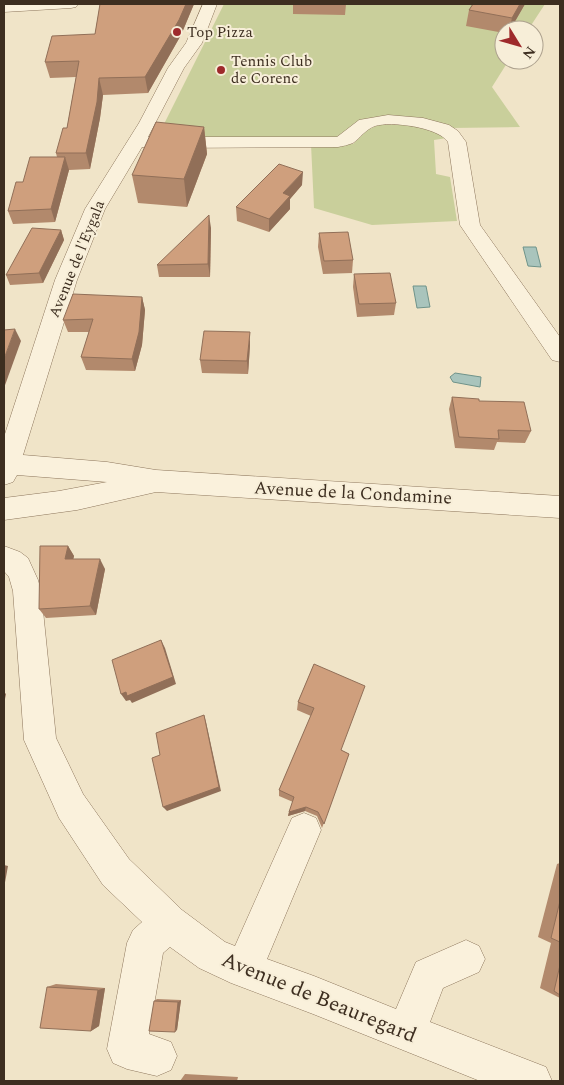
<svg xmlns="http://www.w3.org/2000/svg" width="564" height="1085" font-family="Spectral,serif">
  <rect width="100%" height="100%" fill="#f0e4c8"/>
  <!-- green -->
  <g fill="#c9cf9b">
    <polygon points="224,4 545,4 528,30 504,30 504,60 509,60 492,87 520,127 450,128 386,118 339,139 156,140"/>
    <polygon points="381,124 422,125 447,138 434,140 436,174 450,177 457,221 372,225 314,208 311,144 353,144 367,130"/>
  </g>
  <!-- water -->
  <g fill="#a9c4bc" stroke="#6f938a">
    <polygon points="523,247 536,247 541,267 528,266"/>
    <polygon points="413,286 426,286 430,307 417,308"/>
    <polygon points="455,373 481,377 480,387 453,382 450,377"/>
  </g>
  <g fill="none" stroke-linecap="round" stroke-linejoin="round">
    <defs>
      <g id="minor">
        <polygon points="4,4 78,4 76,7 71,8 4,12"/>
        <path d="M 203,4 L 217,4 L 202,43 L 184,68 L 148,137 L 337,137 L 359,120 L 388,115 L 423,118 L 449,125 L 458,131 L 466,142 L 480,225 L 560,337 L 560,362 L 552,360 L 460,225 L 448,142 C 438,127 391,121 375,126 C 366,129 360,138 353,143 C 348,145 343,146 338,147 L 160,148 L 142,147 L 105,209 L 77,280 L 23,455 L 107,462 L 156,470 L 560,496 L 560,518 L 156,492 L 77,510 L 4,520 L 4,498 L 59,491 L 107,482 L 17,475 L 13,482 L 4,485 L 4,437 L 55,280 L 85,209 L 139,123 L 168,68 L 186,43 Z"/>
        <polygon points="4,546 20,552 28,558 38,580 41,591 56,738 83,794 129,859 182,910 225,942 235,946 292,818 304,813 316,818 321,830 267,959 314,976 396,1009 416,962 466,940 479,946 485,959 479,972 443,988 430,1022 546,1067 552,1081 480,1081 313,1014 231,983 199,968 170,947 163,953 149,1034 171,1042 177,1056 171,1070 157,1076 127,1069 113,1063 107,1049 127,943 133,930 142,922 103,885 59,818 24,740 13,591 9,577 4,571"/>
      </g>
    </defs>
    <!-- minor casing -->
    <use href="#minor" stroke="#8d765c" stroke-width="1"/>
    <!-- minor -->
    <use href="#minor" fill="#faf1dc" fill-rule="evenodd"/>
  </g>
  <!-- wall -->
  <g fill="#b2896c">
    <polygon points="100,4 194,4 181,35 148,93 103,95 100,118 90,169 69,170 55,222 13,224 8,211 23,182 57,157 56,153 67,128 76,77 50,78 45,62 95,34"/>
    <polygon points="293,4 346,4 345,15 293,14"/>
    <polygon points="473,4 525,4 510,30 504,30 504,33 466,26 469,10"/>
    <polygon points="204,127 207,154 187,207 138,203 132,175"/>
    <polygon points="302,185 290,199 290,209 269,232 237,221 236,207"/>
    <polygon points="211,228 210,277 159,277 157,265"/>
    <polygon points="61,230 64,240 43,283 10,285 6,275"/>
    <polygon points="319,233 353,260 352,273 323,274 318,247"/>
    <polygon points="354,274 396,303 394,315 357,317 353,287"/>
    <polygon points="142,297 145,310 142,345 135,371 86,370 81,357 89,332 68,332 63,320"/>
    <polygon points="250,345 248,374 202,373 200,360"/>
    <polygon points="452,397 479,401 531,431 525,443 497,442 494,450 455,448 449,409"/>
    <polygon points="68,546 74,556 73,559 105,569 96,615 46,618 39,609"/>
    <polygon points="314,664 341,750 349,754 322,828 317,816 305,811 288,816 289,812 293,802 279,796 279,790 311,716 297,710 298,702"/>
    <polygon points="560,863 560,998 540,988 551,943 538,937 557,864"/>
    <polygon points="56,984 105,988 99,1026 91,1031 47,987"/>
    <polygon points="157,999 181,1000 177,1030 154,1001"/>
    <polygon points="185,1074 238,1077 237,1081 180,1081"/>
  </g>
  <!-- shaded-wall -->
  <g fill="#916f58">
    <polygon points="186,4 194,4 181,35 148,93 145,77"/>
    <polygon points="520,4 525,4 510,30 509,30 512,18"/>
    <polygon points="99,78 103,95 100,118 90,169 86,153"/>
    <polygon points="204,127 207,154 187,207 184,179"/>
    <polygon points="65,157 69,170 55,222 51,209"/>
    <polygon points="303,172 302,185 290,199 290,209 269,232 269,219 283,193"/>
    <polygon points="209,215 211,228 210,277 208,264"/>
    <polygon points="61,230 64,240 43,283 39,273"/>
    <polygon points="142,297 145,310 142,345 135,371 132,359"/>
    <polygon points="15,329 21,341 4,388 4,359"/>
    <polygon points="250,332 250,345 248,374 247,361"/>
    <polygon points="68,546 74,556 71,569 65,559"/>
    <polygon points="100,559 105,569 96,615 90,606"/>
    <polygon points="161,640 165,648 176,684 132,703 130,700 126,701 121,694"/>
    <polygon points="4,692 6,694 4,704"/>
    <polygon points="204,715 206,722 221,791 167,811 163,807"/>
    <polygon points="306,807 305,811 288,816 289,812"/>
    <polygon points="4,865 8,866 4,888"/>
    <polygon points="105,988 99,1026 91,1031 98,990"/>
    <polygon points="181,1000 177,1030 175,1032 178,1002"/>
  </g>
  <!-- building -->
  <g fill="#cf9f7d" stroke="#916f58">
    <polygon points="100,4 186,4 179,20 145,77 99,78 97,102 86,153 56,153 63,128 67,128 79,61 45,62 52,36 95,34"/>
    <polygon points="473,4 520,4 512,18 469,10"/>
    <polygon points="156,122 204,127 184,179 132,175"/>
    <polygon points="30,157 65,157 51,209 8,211 16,182 23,182"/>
    <polygon points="279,164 303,172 283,193 290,196 269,219 236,207"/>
    <polygon points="209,215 208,264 157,265"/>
    <polygon points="32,228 61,230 39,273 6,275"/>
    <polygon points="348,232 353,260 324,261 319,233"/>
    <polygon points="390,273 396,303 359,304 354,274"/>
    <polygon points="73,294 142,297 139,332 132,359 81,357 93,319 63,320"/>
    <polygon points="15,329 4,359 4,330"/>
    <polygon points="204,331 250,332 247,361 200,360"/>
    <polygon points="452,397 479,399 479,401 524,402 531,431 498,430 499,439 459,437"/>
    <polygon points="40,546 68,546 65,559 100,559 90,606 39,609"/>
    <polygon points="161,640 173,677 127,696 126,692 121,694 112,660"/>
    <polygon points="314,664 365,686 341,750 349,754 324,824 318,812 306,807 289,812 294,797 279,790 314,708 298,702"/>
    <polygon points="204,715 219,787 163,807 152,758 160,755 156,733"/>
    <polygon points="560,901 560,942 551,938"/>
    <polygon points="560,965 560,995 554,991"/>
    <polygon points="47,987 98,990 91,1031 40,1028"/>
    <polygon points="154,1001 178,1002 175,1032 149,1031"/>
  </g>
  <!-- markers -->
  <g fill="#9e2a2b" stroke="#f7eed8" stroke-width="2">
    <circle cx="177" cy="32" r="5"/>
    <circle cx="221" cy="70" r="5"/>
  </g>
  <g text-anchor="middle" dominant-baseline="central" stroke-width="4" stroke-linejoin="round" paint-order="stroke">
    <!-- far-poi labels -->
    <g font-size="15" fill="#3d2e20" stroke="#f7eed8" text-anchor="start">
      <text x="187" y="32">Top Pizza</text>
      <text x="231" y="61">Tennis Club<tspan x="231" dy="17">de Corenc</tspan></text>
    </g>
    <!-- far-street labels -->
    <g font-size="15" fill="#3d2e20" stroke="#f7eed8">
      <text transform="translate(77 259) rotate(-68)">Avenue de l'Eygala</text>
    </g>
    <!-- street labels -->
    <g font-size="18" fill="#3d2e20" stroke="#f7eed8">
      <text transform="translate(353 493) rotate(3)">Avenue de la Condamine</text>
    </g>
    <!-- near-street labels -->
    <g font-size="21" fill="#3d2e20" stroke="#f7eed8">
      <text transform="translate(319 998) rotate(22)">Avenue de Beauregard</text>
    </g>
  </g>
  <!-- border -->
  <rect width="564" height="1085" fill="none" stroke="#3d2e20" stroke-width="10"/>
  <!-- north arrow -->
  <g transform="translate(519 45) rotate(127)"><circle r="24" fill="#f7eed8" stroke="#ada18e"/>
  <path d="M0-4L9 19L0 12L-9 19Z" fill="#9e2a2b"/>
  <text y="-8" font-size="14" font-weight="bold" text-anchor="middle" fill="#3d2e20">N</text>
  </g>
</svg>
